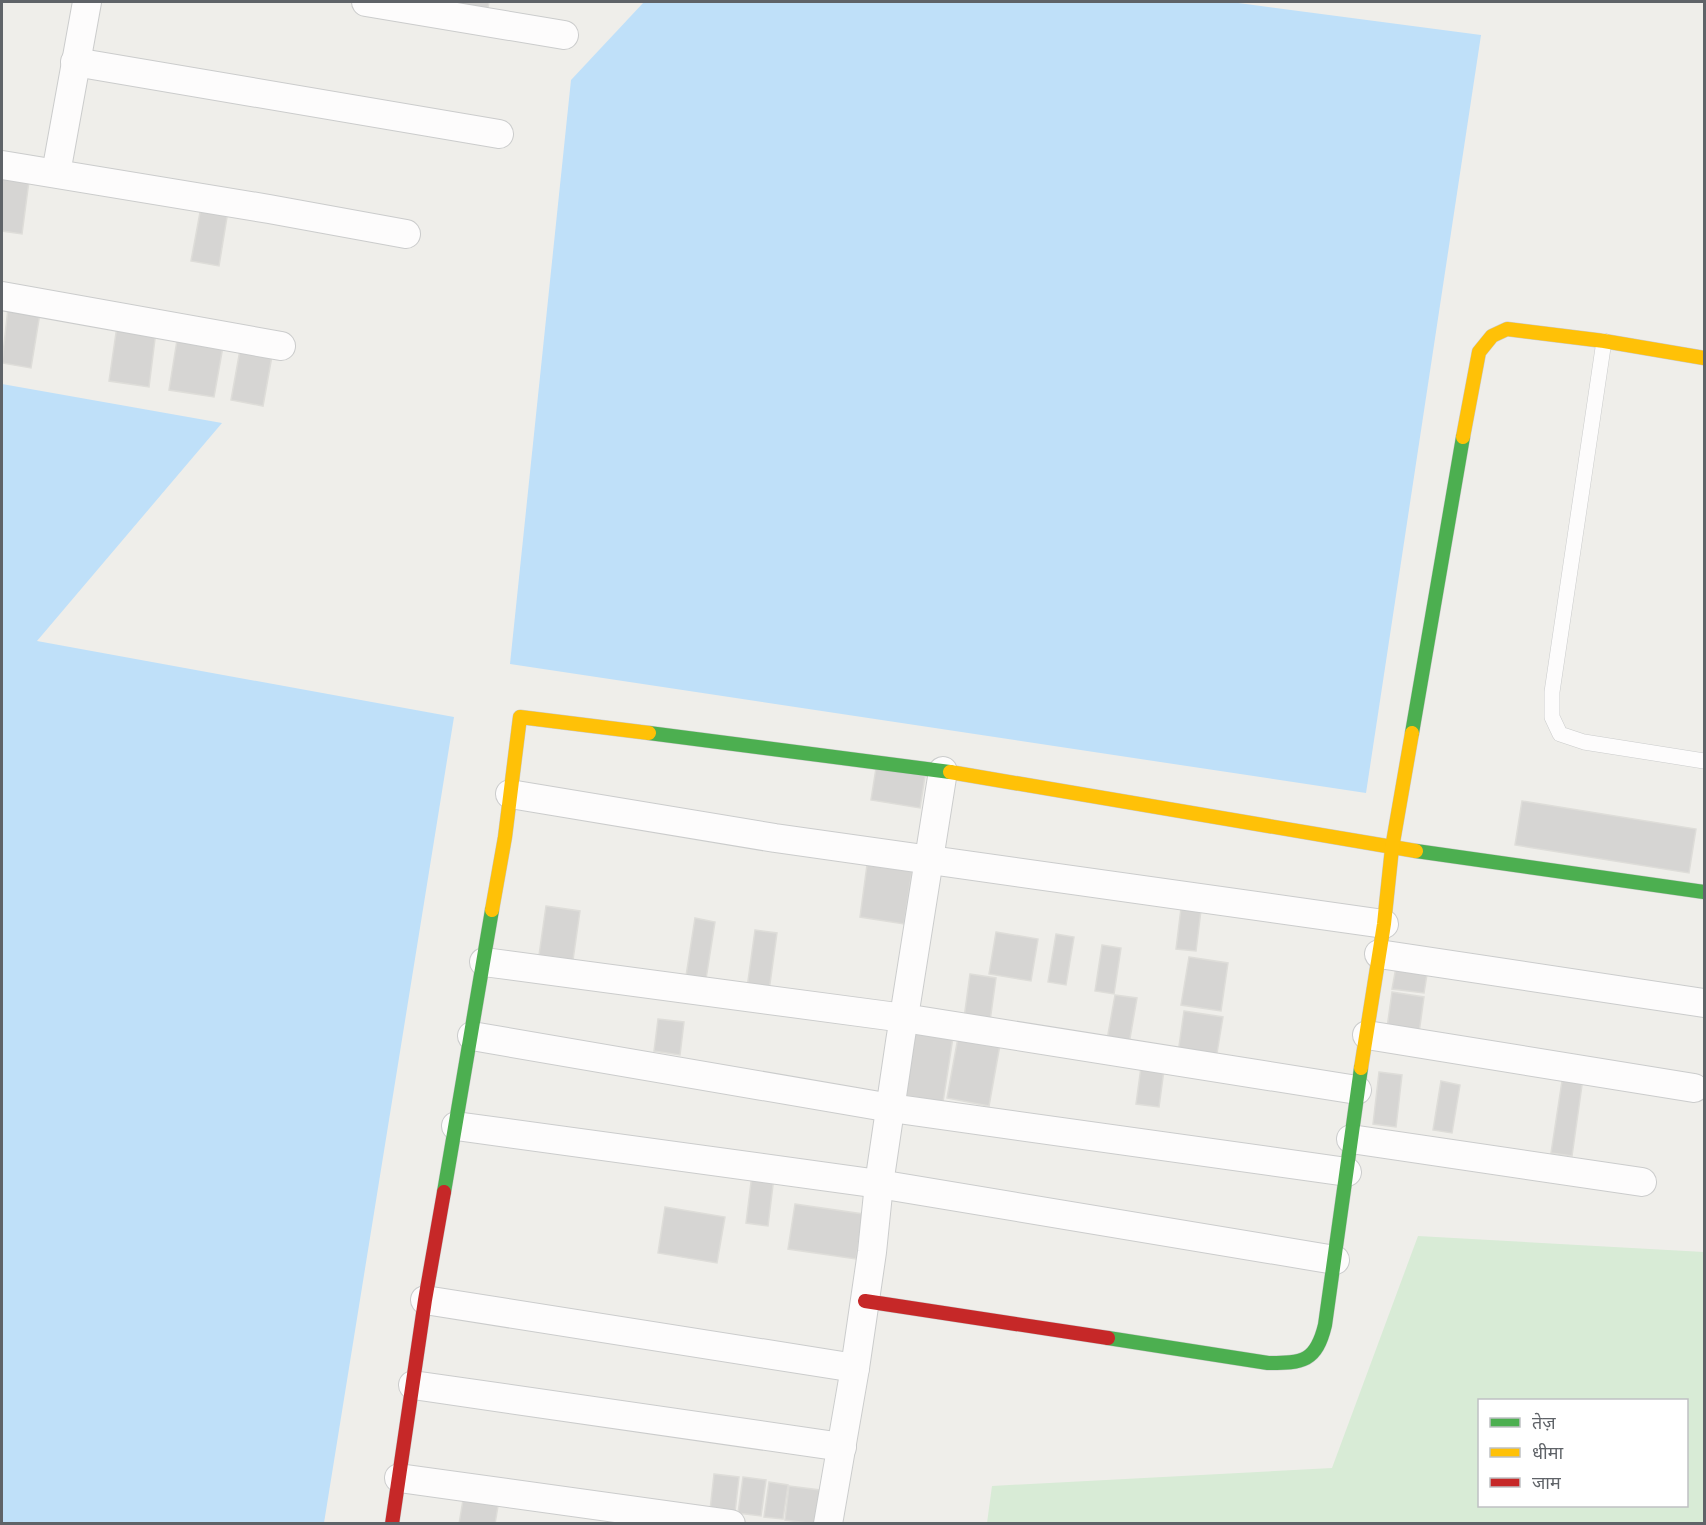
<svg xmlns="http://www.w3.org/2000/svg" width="1706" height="1525" font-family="Cabin,'Noto Sans Devanagari',sans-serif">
  <rect width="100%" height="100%" fill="#efeeea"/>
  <!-- green -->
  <path fill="#d8ebd6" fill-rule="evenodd" d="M 1418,1236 L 1704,1252 L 1704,1523 L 987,1523 L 992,1486 L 1332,1468 ZM 1480,1400 L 1686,1400 L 1686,1506 L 1480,1506 Z"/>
  <!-- water -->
  <g fill="#bfe0f9">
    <polygon points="644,2 1231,2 1481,35 1366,793 510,664 571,80"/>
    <polygon points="2,384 222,423 37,641 454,717 324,1523 2,1523"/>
  </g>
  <!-- building -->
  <g fill="#d6d5d3" stroke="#deddd9" stroke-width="1.5">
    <polygon points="464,2 489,2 488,8 464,5"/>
    <polygon points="2,177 29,181 22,234 2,231"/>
    <polygon points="201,207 228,211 219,266 191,261"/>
    <polygon points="8,308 40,313 31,368 2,363"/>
    <polygon points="117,326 156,331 149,387 109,381"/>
    <polygon points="178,334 224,341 214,397 169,390"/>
    <polygon points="240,350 272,356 263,406 231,400"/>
    <polygon points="876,768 925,776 920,808 871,800"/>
    <polygon points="1522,801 1696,829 1689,873 1515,845"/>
    <polygon points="867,865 912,871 904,924 860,917"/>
    <polygon points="1182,900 1202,902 1196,951 1176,949"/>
    <polygon points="546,906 580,911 573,960 539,955"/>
    <polygon points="695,918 715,922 706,979 686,976"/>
    <polygon points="755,930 777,933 769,991 747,988"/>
    <polygon points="996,932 1038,939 1031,981 989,974"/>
    <polygon points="1056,934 1074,937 1066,985 1048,982"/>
    <polygon points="1102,945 1121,948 1114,994 1095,991"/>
    <polygon points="1189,957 1228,963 1221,1011 1181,1005"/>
    <polygon points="1397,962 1428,968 1424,993 1392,989"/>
    <polygon points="970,974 996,978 990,1021 964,1018"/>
    <polygon points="1392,992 1424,997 1419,1033 1387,1028"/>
    <polygon points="1115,995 1137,998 1129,1044 1107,1040"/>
    <polygon points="1184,1011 1223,1017 1216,1059 1178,1053"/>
    <polygon points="658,1019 684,1022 680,1055 654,1051"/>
    <polygon points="913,1025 954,1031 943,1102 902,1095"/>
    <polygon points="959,1032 1001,1039 989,1106 947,1098"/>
    <polygon points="1141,1067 1164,1070 1159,1107 1136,1104"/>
    <polygon points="1564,1068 1584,1071 1572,1156 1551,1153"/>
    <polygon points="1379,1072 1402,1075 1396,1127 1373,1124"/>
    <polygon points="1441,1081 1460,1085 1452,1133 1433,1130"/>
    <polygon points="752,1174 774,1177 768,1226 746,1223"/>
    <polygon points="795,1204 863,1214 856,1259 788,1249"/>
    <polygon points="665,1207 725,1217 717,1263 658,1253"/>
    <polygon points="714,1474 739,1477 735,1512 710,1510"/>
    <polygon points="743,1477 766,1480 761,1516 738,1513"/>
    <polygon points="769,1482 788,1485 783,1519 764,1517"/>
    <polygon points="789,1486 820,1490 815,1524 785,1520"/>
    <polygon points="464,1494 499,1500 495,1524 459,1524"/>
  </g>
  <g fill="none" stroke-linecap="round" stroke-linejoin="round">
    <defs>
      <polyline id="lane" points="1604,341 1552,692 1552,717 1560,734 1584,742 1704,761"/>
      <g id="street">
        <polyline points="366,2 564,35"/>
        <polyline points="75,62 499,134"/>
        <polyline points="2,165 269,209 406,234"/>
        <polyline points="56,173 87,2"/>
        <polyline points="2,296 281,346"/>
        <polyline points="510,794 775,838 1384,924"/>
        <polyline points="1379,954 1704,1003"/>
        <polyline points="484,962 904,1018 1357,1090"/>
        <polyline points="1367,1035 1694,1088"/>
        <polyline points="472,1036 891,1108 1347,1172"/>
        <polyline points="456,1126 879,1184 1335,1260"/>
        <polyline points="1351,1139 1642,1182"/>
        <polyline points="425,1300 855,1368"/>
        <polyline points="413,1385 842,1447"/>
        <polyline points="399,1478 731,1524"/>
        <polyline points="828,1524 855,1368 872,1252 879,1184 900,1042 943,771"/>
      </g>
      <g id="fast">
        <polyline points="649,733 950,772"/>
        <polyline points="1412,733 1463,437"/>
        <polyline points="1416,851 1704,892"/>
        <polyline points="444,1192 492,910"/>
        <path d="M 1108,1338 L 1268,1363 C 1303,1363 1316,1362 1325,1325 L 1361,1068"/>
      </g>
      <g id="slow">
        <polyline points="1463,437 1479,352 1492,336 1507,329 1604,341 1704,358"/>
        <polyline points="950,772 1416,851"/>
        <polyline points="492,910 505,837 520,717 649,733"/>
        <polyline points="1361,1068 1384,924 1392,848 1412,733"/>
      </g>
      <g id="jam">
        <polyline points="865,1301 1108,1338"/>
        <polyline points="392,1524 425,1300 444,1192"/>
      </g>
    </defs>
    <!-- lane casing -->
    <use href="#lane" stroke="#cbcccc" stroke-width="16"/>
    <!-- street casing -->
    <use href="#street" stroke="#cbcccc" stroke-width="30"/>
    <!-- fast casing -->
    <use href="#fast" stroke="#cacacb" stroke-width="15"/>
    <!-- slow casing -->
    <use href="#slow" stroke="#cacacb" stroke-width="15"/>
    <!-- jam casing -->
    <use href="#jam" stroke="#cacacb" stroke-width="15"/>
    <!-- lane -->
    <use href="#lane" stroke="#fdfcfc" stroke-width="15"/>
    <!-- street -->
    <use href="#street" stroke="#fdfcfc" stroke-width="28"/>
    <!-- fast -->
    <use href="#fast" stroke="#4caf50" stroke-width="14"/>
    <!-- slow -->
    <use href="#slow" stroke="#ffc107" stroke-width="14"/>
    <!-- jam -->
    <use href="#jam" stroke="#c62828" stroke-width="14"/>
  </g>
  <!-- border -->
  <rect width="1706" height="1525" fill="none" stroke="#5f6368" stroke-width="6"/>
  <!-- legend -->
  <rect x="1478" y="1399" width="210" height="108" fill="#ffffff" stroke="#bfc1c3" stroke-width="1.5"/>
  <rect x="1490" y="1418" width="30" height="9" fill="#4caf50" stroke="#bfc1c3" stroke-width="1.5"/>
  <text x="1532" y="1429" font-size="18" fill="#5f6368">तेज़</text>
  <rect x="1490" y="1448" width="30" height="9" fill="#ffc107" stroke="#bfc1c3" stroke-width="1.5"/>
  <text x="1532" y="1459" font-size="18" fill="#5f6368">धीमा</text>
  <rect x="1490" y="1478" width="30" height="9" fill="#c62828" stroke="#bfc1c3" stroke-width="1.5"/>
  <text x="1532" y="1489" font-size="18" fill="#5f6368">जाम</text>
</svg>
